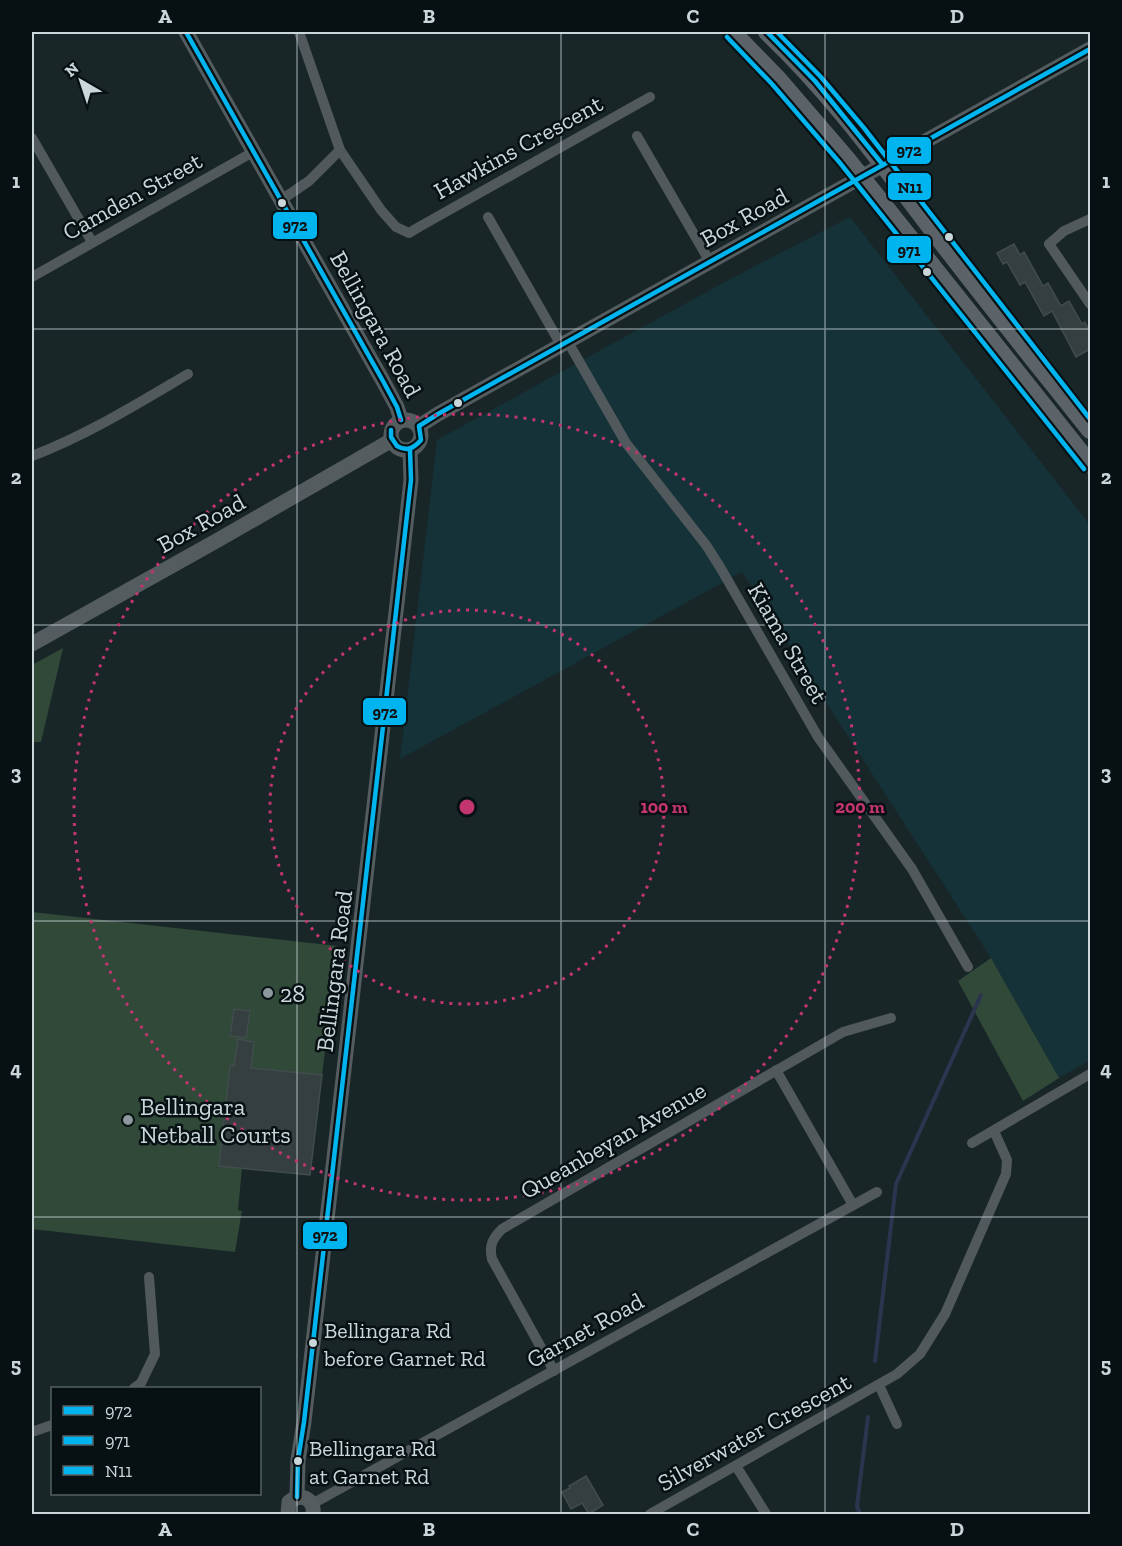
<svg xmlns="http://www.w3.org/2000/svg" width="1122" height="1546" font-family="'Zilla Slab',serif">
  <rect width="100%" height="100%" fill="#192628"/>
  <!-- built -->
  <polygon fill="#143238" points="850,217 1090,525 1090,1060 1059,1078 991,958 742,572 400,759 437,440 732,278"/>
  <!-- green -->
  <g fill="#304938">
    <polygon points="63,648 41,742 32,742 32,665"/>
    <polygon points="32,912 338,946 322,1075 230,1066 219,1165 242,1168 238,1210 242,1211 235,1252 32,1229"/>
    <polygon points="991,958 1059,1078 1023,1101 958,981"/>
  </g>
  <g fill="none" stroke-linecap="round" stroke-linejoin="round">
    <!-- stream -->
    <g stroke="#2b354f" stroke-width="4">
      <polyline points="875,1361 896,1184 981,995"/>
      <polyline points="860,1514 857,1506 868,1417"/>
    </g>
  </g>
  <!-- building -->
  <g fill="#353f3f" stroke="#414c4c" stroke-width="1.5">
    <polygon points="1014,244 1020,255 1024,252 1043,286 1048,283 1061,306 1069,301 1082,324 1085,322 1090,333 1090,349 1076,357 1052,311 1044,316 1025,282 1020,285 1007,262 1003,264 997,253"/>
    <polygon points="234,1009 250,1011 246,1038 230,1036"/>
    <polygon points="238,1039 254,1042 251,1068 322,1075 310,1175 219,1166 230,1066 234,1066"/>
    <polygon points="586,1476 603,1505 589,1514 582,1503 571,1509 562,1492 570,1488 569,1486"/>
  </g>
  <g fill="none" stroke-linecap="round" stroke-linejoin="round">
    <!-- street -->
    <g stroke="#52595c" stroke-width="10">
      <polyline points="299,32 340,150 381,210 396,227 409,233 419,227 650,97"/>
      <polyline points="637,136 710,262"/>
      <polyline points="32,138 92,242"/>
      <polyline points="281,200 309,181 340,150"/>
      <polyline points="488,217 561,345"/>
      <polyline points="1090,219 1064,231 1049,244 1090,304"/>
      <polyline points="32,277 253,152"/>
      <polyline points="568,342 626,443 706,545 720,567 818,737 912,869 968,967"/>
      <path d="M 32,456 C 87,435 137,404 188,374"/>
      <polyline points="776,1070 853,1205"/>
      <polyline points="972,1143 1090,1074"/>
      <path d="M 554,1371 L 492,1259 C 489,1246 492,1239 502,1229 L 843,1032 L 891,1018"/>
      <polyline points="879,1385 897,1424"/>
      <polyline points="134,1388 141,1383 155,1354 149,1277"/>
      <polyline points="32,1432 52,1425"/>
      <polyline points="736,1466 766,1514"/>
      <polyline points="312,1504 877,1192"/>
      <polyline points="650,1514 897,1374 920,1354 945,1314 1006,1174 1007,1160 994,1131"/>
    </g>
    <!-- secondary -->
    <g stroke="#545c5f" stroke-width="15">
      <polyline points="186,32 383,381 397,407 401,420"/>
      <circle cx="406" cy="435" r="15"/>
      <polyline points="419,426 438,414 1090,49"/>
      <polyline points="32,644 218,540 392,440"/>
      <polyline points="297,1497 298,1460 304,1422 411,480 410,450"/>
      <path d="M 288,1514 L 289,1502 C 301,1492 315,1499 313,1514"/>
    </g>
    <!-- primary -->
    <g stroke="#5b6368" stroke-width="18">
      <polyline points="732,32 778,79 846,158 1090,464"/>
      <path d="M 767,32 C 833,94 886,169 941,241 C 990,305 1040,367 1090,430"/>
    </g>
    <defs>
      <g id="bus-1">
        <polyline points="186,32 383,381 397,407 401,420"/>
        <polyline points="767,32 815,81 883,165"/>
        <path d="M 391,430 L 391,437 L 397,446 C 407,452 414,448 421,440 L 419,426 L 438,414 L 1090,49"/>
        <polyline points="297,1497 298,1460 304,1422 411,480 410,450"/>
      </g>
      <polyline id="bus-2" points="727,37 772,84 840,163 1084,469"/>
      <polyline id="bus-3" points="777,32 820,76 864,128 1090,419"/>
    </defs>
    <!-- bus-1 casing -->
    <use href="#bus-1" stroke="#071113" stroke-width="9"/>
    <!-- bus-2 casing -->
    <use href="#bus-2" stroke="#071113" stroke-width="9"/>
    <!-- bus-3 casing -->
    <use href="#bus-3" stroke="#071113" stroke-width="9"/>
    <!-- bus-1 -->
    <use href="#bus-1" stroke="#00b5ef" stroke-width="4.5"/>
    <!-- bus-2 -->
    <use href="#bus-2" stroke="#00b5ef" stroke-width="4.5"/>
    <!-- bus-3 -->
    <use href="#bus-3" stroke="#00b5ef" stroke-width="4.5"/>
  </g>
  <!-- grid -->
  <path fill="none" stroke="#cad7da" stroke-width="1.5" stroke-opacity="0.55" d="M 297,32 L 297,1514M 561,32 L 561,1514M 825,32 L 825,1514M 32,329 L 1090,329M 32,625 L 1090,625M 32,921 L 1090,921M 32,1217 L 1090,1217"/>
  <!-- distance rings -->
  <g fill="none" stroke="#c3356e" stroke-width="3" stroke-dasharray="3 6">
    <circle cx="467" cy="807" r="197"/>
    <circle cx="467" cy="807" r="393"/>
  </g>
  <!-- markers -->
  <g fill="#cad7da" stroke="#071113" stroke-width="2">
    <circle cx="282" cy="203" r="5"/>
    <circle cx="949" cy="237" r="5"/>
    <circle cx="927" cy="272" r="5"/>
    <circle cx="458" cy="403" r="5"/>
    <circle cx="313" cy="1343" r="5"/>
    <circle cx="298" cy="1461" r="5"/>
  </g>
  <g fill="#8c999c" stroke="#071113" stroke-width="2">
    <circle cx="268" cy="993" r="6"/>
    <circle cx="128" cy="1120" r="6"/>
  </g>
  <g text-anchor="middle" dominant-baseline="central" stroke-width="5" stroke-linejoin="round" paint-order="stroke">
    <!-- bus labels -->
    <g font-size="22" fill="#cad7da" stroke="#071113" text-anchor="start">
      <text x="324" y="1330">Bellingara Rd<tspan x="324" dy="28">before Garnet Rd</tspan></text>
      <text x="309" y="1448">Bellingara Rd<tspan x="309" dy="28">at Garnet Rd</tspan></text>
    </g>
    <!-- street labels -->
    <g font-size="24" fill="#cad7da" stroke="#071113">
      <text transform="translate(518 147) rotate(-29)">Hawkins Crescent</text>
      <text transform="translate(132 196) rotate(-29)">Camden Street</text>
      <text transform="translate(744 217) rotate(-29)">Box Road</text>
      <text transform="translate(376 324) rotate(61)">Bellingara Road</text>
      <text transform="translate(201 523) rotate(-29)">Box Road</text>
      <text transform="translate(788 643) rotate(60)">Kiama Street</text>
      <text transform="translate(334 971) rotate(-83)">Bellingara Road</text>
      <text transform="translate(613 1140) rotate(-30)">Queanbeyan Avenue</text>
      <text transform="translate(585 1330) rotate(-29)">Garnet Road</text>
      <text transform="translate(754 1432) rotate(-29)">Silverwater Crescent</text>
    </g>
    <!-- poi labels -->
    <g font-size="24" fill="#cad7da" stroke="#071113" text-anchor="start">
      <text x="280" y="993">28</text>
      <text x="140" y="1106">Bellingara<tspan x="140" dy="28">Netball Courts</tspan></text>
    </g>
  </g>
  <circle cx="467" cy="807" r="9" fill="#c3356e" stroke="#071113" stroke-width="3"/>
  <g font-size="18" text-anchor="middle" font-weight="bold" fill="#c3356e" stroke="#071113" stroke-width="5" stroke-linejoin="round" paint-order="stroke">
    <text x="664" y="813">100 m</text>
    <text x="860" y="813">200 m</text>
  </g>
  <g stroke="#071113" stroke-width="2">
    <rect x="886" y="136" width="46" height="29" rx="6" fill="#00b5ef"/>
    <rect x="887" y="172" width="45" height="29" rx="6" fill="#00b5ef"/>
    <rect x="272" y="211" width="46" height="29" rx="6" fill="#00b5ef"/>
    <rect x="886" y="235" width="46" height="29" rx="6" fill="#00b5ef"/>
    <rect x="362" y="697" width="45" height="29" rx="6" fill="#00b5ef"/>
    <rect x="302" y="1221" width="46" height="29" rx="6" fill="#00b5ef"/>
  </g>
  <g font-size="16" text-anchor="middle" font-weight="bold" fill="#111">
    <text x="909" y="156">972</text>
    <text x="910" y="193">N11</text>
    <text x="295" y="231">972</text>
    <text x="909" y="256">971</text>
    <text x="385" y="718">972</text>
    <text x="325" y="1241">972</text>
  </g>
  <!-- border -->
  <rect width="1122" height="1546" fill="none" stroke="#071113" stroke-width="66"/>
  <!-- legend -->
  <rect x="51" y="1387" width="210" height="108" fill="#071113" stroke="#556063" stroke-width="1.5"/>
  <rect x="63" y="1406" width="30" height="9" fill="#00b5ef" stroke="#556063" stroke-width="1.5"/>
  <text x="105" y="1417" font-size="18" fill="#cad7da">972</text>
  <rect x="63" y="1436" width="30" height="9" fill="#00b5ef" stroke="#556063" stroke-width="1.5"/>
  <text x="105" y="1447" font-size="18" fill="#cad7da">971</text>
  <rect x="63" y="1466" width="30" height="9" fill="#00b5ef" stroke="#556063" stroke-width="1.5"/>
  <text x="105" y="1477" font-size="18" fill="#cad7da">N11</text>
  <!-- north arrow -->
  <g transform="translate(81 81) rotate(321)" stroke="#071113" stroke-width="4.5" paint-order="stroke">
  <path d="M0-4.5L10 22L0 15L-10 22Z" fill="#cad7da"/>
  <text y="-9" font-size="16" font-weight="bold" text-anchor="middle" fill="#cad7da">N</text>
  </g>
  <rect x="33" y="33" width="1056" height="1480" fill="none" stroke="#cad7da" stroke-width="2"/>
  <g font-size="20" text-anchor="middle" font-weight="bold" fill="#cad7da">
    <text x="165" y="23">A</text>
    <text x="429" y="23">B</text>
    <text x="693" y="23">C</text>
    <text x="957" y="23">D</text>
    <text x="16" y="188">1</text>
    <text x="1106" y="188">1</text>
    <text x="16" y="484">2</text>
    <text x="1106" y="484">2</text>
    <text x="16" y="780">3</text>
    <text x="1106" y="780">3</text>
    <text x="16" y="1076">4</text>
    <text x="1106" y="1076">4</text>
    <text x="16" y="1372">5</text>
    <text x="1106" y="1372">5</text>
    <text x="165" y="1536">A</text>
    <text x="429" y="1536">B</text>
    <text x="693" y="1536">C</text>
    <text x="957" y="1536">D</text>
  </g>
</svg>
